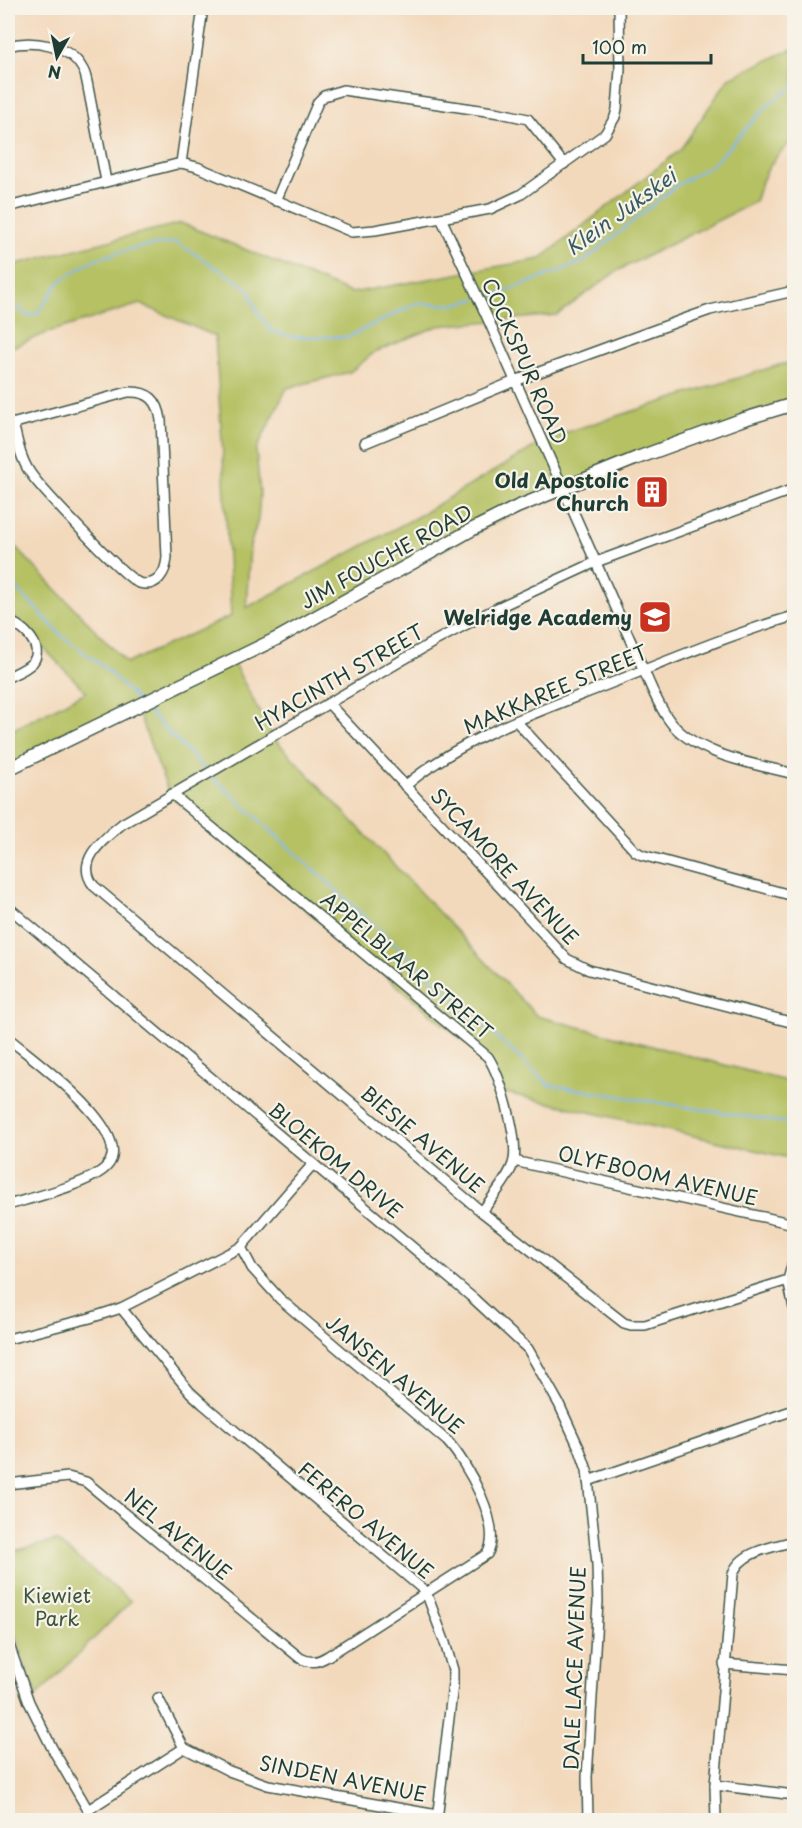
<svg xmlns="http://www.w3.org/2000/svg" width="802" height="1828" font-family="'Playpen Sans',sans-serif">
  <rect width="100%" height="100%" fill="#f7f3e8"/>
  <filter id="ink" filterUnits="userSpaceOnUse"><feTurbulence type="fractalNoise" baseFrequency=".0167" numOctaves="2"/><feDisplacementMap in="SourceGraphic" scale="12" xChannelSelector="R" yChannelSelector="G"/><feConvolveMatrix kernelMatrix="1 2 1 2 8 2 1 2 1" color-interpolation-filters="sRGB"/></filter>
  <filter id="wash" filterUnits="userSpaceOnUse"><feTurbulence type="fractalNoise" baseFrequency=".008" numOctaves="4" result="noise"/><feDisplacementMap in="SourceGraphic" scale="24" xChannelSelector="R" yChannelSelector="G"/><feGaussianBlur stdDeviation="1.35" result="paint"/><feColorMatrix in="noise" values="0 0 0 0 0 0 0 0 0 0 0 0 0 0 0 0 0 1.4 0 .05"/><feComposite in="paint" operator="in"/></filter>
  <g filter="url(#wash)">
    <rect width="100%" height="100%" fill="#f3d9bc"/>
    <!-- green -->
    <g fill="#b5c163" stroke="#6a7f4c" stroke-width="1.5">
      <path d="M 794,48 L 794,139 C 771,160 764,171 755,202 L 617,271 L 557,315 L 438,326 L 375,352 L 350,372 L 287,388 L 256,450 L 260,493 L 258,520 L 250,546 L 246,608 L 415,518 L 551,437 L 779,365 L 794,362 L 794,403 L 562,488 L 232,660 L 273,737 L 537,1016 L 794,1083 L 794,1159 L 502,1092 L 485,1059 L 170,796 L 136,707 L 8,768 L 8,732 L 86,692 L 8,611 L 8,539 L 127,663 L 231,616 L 223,457 L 215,336 L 140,304 L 52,331 L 8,349 L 8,266 L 181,223 L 351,293 L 540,259 L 680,150 L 729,78 Z"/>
      <polygon points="56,1541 131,1601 37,1696 8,1616 8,1552"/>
    </g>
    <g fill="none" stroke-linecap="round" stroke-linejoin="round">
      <!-- stream -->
      <g stroke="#83b8f1" stroke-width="2">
        <polyline points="482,298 498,294 583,262 677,185 713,164 770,103 794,86"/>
        <polyline points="8,306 17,306 27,316 37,314 60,281 93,260 134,248 176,242 248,288 256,309 271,331 293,337 348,337 417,303 452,305 476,299"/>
        <polyline points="8,579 61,635 106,669 139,702"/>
        <polyline points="145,708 206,771"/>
        <polyline points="210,775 549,1085 794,1124"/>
      </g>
    </g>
  </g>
  <g filter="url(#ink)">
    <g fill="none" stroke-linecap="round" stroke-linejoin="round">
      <defs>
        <g id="street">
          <path d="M 8,46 C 31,40 69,44 82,68 C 85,72 86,77 87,82 L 106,181"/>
          <polyline points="181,163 203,8"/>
          <polyline points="276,201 318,102 324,96 343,90 500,113 528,119 564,164"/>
          <polyline points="8,207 181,163 197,167 352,232 375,230 490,209 520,195 605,134 615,117 617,109 620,70 619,8"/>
          <path d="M 441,218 L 487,317 L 644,671 C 651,687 658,705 669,720 C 694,755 756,764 794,774"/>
          <path d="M 8,425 L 128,392 C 149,391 158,400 161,420 L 167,557 C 166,573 157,588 139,583 C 125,578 38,486 29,471 C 20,457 17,439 13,423"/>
          <polyline points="365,443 515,381 690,317 710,310 794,291"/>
          <path d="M 8,622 C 22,624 45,647 33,662 C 27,669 16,673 8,677"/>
          <polyline points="329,704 567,959 589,970 794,1023"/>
          <polyline points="516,721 635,851 642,855 794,896"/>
          <path d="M 405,786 C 464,736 538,712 609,684 C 670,660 731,634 794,616"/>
          <path d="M 172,794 L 488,1057 C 501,1077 518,1137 514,1160 C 511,1176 491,1198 482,1212"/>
          <polyline points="8,907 474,1299 528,1349 559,1404 580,1450 587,1470 597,1564 598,1602 587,1777 588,1820"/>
          <path d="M 8,1038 C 30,1057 140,1134 106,1167 C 90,1184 31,1198 8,1205"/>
          <polyline points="514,1161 794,1224"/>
          <polyline points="794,1258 788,1280 794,1308"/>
          <path d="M 788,1280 L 645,1325 L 631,1325 L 624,1323 L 482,1212 L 94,886 C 74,861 104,839 122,824 L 435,641 L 497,608 L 596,562 L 794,489"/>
          <polyline points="121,1308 190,1392 203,1404 426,1592 445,1643 453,1670 453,1684 437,1820"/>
          <polyline points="8,1339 90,1318 121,1308 241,1247 313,1164"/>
          <polyline points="588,1481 794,1410"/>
          <path d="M 8,1484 L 68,1477 L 86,1482 L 300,1658 C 311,1664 318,1662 328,1656 L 487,1554 C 504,1527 466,1461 447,1441 L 280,1299 L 252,1268 L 241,1247"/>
          <polyline points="8,1642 29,1702 52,1748 88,1810 90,1820"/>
          <polyline points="724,1664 794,1670"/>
          <polyline points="158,1698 184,1748"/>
          <polyline points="184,1748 229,1771 268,1785 437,1815"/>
          <polyline points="715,1785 794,1795"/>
          <polyline points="88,1810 184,1748"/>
          <path d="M 716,1820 L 715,1785 L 733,1574 C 740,1551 774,1547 794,1541"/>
        </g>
        <polyline id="secondary" points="8,769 278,638 473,529 517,507 637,458 741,420 794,404"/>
      </defs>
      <!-- street casing -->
      <use href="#street" stroke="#3f5448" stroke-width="12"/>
      <!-- secondary casing -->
      <use href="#secondary" stroke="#3f5448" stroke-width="15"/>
      <!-- street -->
      <use href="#street" stroke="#fff" stroke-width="9"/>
      <!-- secondary -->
      <use href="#secondary" stroke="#fff" stroke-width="12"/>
    </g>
  </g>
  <!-- icons -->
  <defs>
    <symbol id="building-square" viewBox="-11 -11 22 22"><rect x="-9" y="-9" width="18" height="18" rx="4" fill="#c8321e" stroke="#f7f3e8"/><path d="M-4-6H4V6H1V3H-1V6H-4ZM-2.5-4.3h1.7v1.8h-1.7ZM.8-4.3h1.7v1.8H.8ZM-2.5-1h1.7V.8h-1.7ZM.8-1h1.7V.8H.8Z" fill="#fff"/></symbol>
    <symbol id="school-square" viewBox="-11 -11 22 22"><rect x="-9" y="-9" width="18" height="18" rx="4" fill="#c8321e" stroke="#f7f3e8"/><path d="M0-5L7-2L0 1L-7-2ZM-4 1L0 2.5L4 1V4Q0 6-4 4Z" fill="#fff"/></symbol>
  </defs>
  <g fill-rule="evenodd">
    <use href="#building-square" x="633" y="473" width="38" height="38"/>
    <use href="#school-square" x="636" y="598" width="38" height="38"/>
  </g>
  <g text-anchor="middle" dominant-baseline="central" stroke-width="4.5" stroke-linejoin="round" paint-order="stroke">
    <!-- street labels -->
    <g font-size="20" fill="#1f3d34" stroke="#f7f3e8">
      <text transform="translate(525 361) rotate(66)">COCKSPUR ROAD</text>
      <text transform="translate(386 556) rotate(-29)">JIM FOUCHE ROAD</text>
      <text transform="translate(339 677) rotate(-30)">HYACINTH STREET</text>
      <text transform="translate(555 689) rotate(-23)">MAKKAREE STREET</text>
      <text transform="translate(505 866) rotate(47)">SYCAMORE AVENUE</text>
      <text transform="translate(407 965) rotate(40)">APPELBLAAR STREET</text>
      <text transform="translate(423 1139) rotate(40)">BIESIE AVENUE</text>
      <text transform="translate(336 1160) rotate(40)">BLOEKOM DRIVE</text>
      <text transform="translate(658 1175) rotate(13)">OLYFBOOM AVENUE</text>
      <text transform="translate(395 1374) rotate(40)">JANSEN AVENUE</text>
      <text transform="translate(366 1520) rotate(40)">FERERO AVENUE</text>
      <text transform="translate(178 1534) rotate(39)">NEL AVENUE</text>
      <text transform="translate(574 1668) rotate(-88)">DALE LACE AVENUE</text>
      <text transform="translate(343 1778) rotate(11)">SINDEN AVENUE</text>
    </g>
    <!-- poi labels -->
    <g font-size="20" font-weight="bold" fill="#1f3d34" stroke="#f7f3e8" text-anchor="end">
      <text x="629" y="480">Old Apostolic<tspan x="629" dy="23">Church</tspan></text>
      <text x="632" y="617">Welridge Academy</text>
    </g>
    <!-- park labels -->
    <g font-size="20" fill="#3d573d" stroke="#f7f3e8">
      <text x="57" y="1595">Kiewiet<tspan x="57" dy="23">Park</tspan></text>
    </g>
    <!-- water labels -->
    <g font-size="21" font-style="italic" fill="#385c63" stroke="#f7f3e8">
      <text transform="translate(620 211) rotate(-36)">Klein Jukskei</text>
    </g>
  </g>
  <!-- margin -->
  <rect width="802" height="1828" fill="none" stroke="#f7f3e8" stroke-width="30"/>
  <!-- north arrow -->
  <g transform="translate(57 57) rotate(189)" stroke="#f7f3e8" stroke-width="4.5" paint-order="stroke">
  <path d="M0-4.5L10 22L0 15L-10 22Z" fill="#1f3d34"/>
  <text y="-9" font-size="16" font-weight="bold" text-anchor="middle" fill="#1f3d34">N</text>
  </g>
  <!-- scale -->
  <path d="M583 54v9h128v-9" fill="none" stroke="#1f3d34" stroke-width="3"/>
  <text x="592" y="54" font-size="18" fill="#1f3d34" stroke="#f7f3e8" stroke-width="4.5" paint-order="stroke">100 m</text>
</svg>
